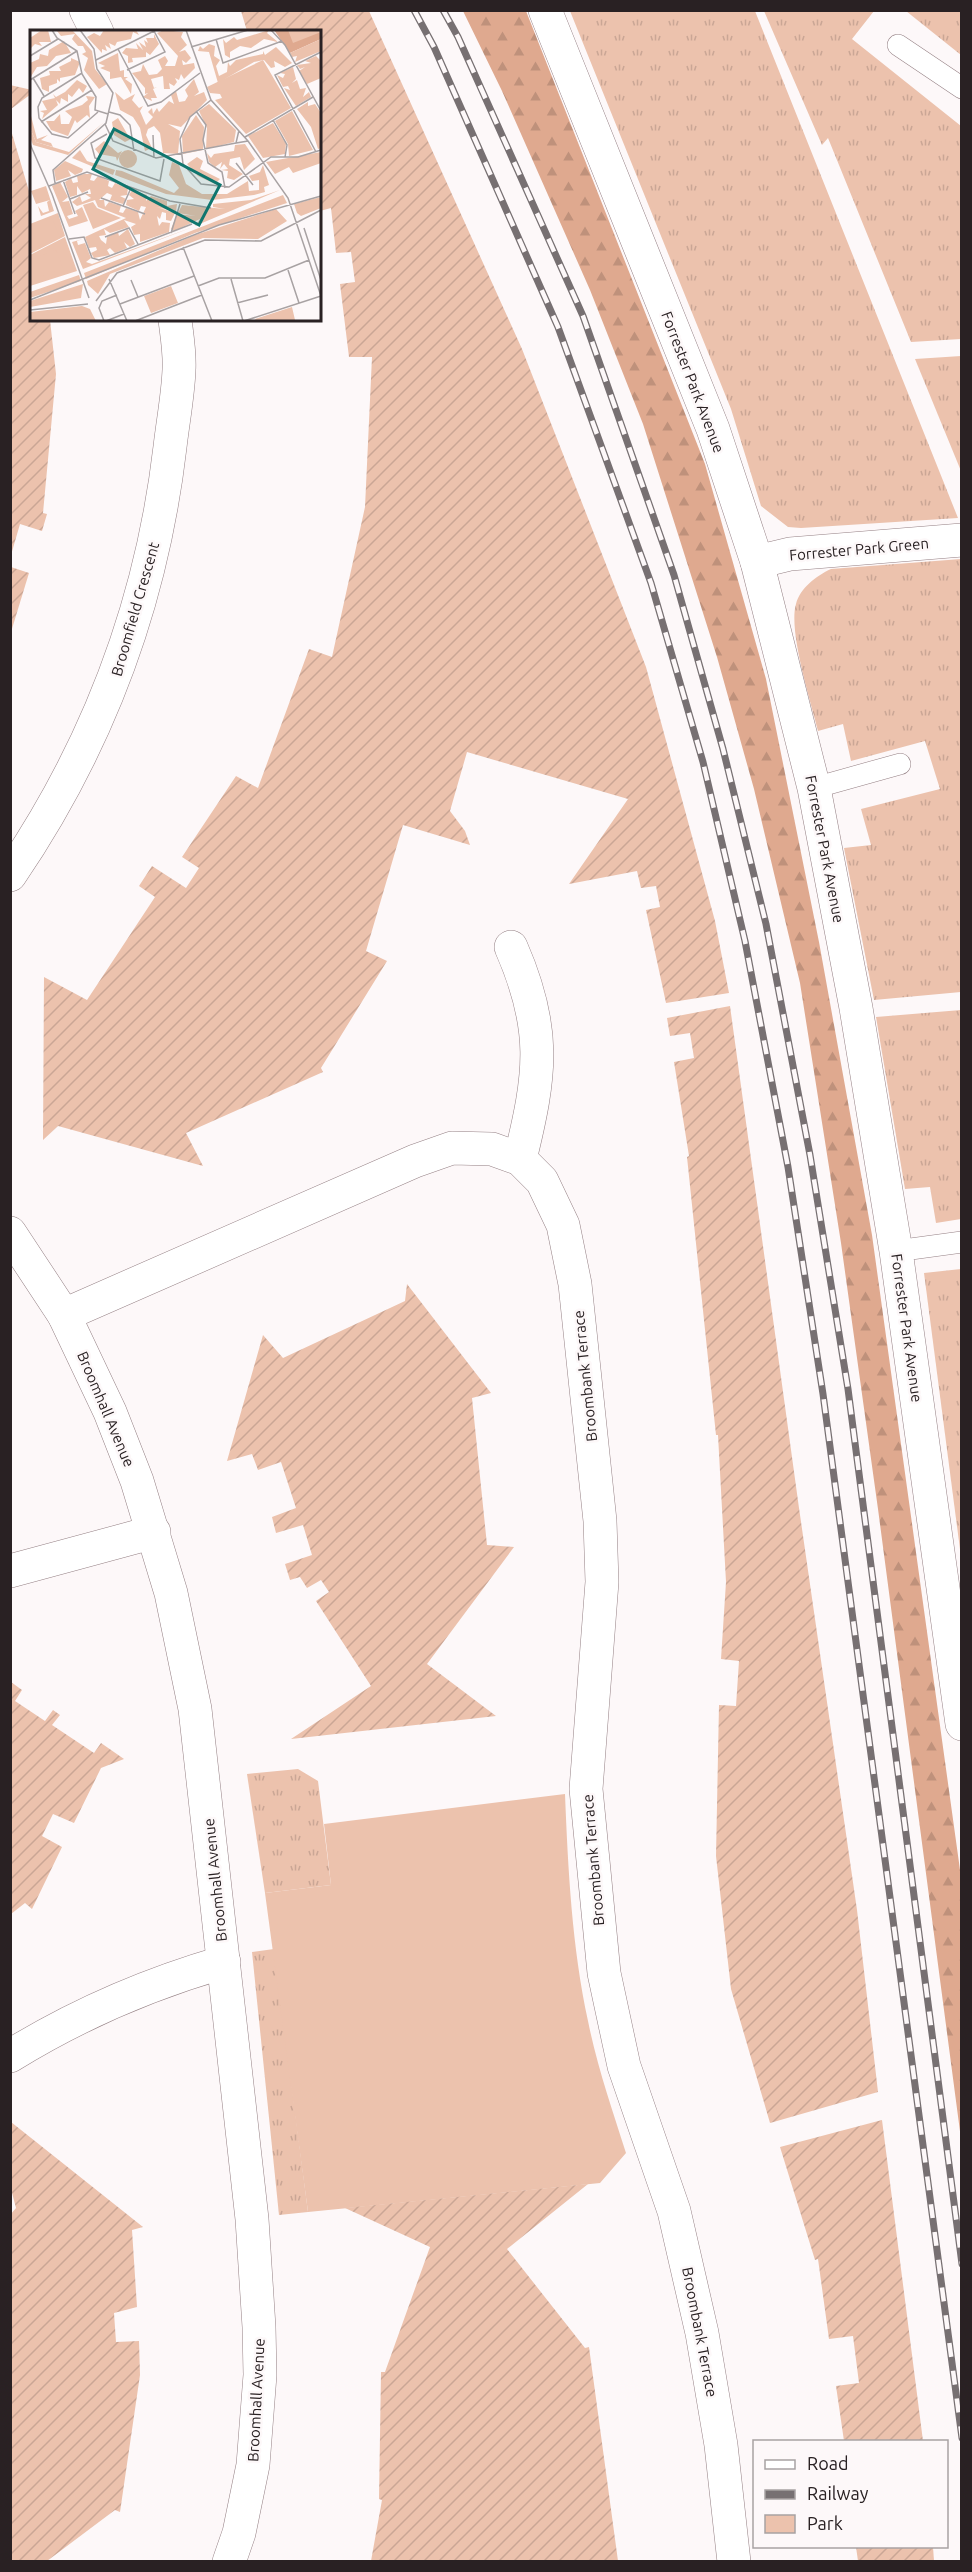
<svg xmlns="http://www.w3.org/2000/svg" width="972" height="2572" font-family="Ubuntu,sans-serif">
  <defs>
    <pattern id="grass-tufts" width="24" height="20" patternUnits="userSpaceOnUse" patternTransform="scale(1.5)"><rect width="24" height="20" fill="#ecc2ad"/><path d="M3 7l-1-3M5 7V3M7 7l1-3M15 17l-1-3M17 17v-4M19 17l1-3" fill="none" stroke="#caa695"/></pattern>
    <pattern id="forest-firs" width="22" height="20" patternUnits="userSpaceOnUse" patternTransform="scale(1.5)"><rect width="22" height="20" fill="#dfa98f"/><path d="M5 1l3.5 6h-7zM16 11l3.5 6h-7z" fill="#bf917b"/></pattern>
    <pattern id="garden-furrows" width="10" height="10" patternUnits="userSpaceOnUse" patternTransform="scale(1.5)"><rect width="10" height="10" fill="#ecc2ad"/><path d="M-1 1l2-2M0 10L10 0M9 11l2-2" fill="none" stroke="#caa695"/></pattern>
  </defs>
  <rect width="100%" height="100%" fill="#fdf8f9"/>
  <!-- grass -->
  <g fill="url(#grass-tufts)">
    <polygon points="570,11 755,11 958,518 801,528 788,527 761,506 731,409"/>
    <polygon points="764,11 874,11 852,39 961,126 961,339 911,342 828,138 822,145"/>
    <polygon points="906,11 961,11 961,55"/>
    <polygon points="961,356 962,356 961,471 915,359"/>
    <path d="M 961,559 L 961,992 L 874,1000 L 844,848 L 871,845 L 861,809 L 940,789 L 925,741 L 851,761 L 843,724 L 818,731 C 811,702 788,631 796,604 C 800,588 816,576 831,569 Z"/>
    <polygon points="961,1010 961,1219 936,1223 930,1187 905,1189 876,1017"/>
    <polygon points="961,1269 962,1269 961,1557 924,1273"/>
    <polygon points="298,1769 318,1781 331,1885 265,1893 247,1774"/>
    <polygon points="274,1949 308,2212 279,2215 252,1952"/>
  </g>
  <!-- forest -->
  <polygon fill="url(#forest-firs)" points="463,11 526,11 705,464 766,679 819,942 872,1235 961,1877 961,2139 878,1509 841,1243 800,983 754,789 717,657 643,424 590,290 502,91"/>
  <!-- park -->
  <path fill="#ecc2ad" d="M 565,1794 C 568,1869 572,1947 588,2021 C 597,2066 612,2109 626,2153 L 600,2183 L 308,2212 L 265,1893 L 331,1885 L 324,1824 Z"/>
  <!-- garden -->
  <g fill="url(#garden-furrows)">
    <polygon points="241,11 369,11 522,349 646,667 715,921 729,993 666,1003 646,910 660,907 656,886 641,888 637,871 569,884 628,799 467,752 450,811 465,831 470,845 403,825 366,951 387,961 321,1068 323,1072 186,1133 203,1166 58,1126 43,1140 44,977 87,1000 155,897 139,886 152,866 186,888 199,868 182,857 236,776 258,788 309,649 332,657 365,507 372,357 349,357 340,284 355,282 351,252 336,253 331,208 320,211 320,32 247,31"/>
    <polygon points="10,85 32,90 31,94 11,109"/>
    <polygon points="11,130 31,198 32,320 50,320 56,374 43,513 47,514 42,531 20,524 11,555"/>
    <polygon points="11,567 29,573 11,632 10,567"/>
    <polygon points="730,1006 799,1508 857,1910 878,2092 770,2123 731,1989 716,1856 719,1705 736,1706 739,1661 721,1659 726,1582 718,1435 716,1435 687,1157 689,1156 674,1062 694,1058 690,1033 670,1036 667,1018"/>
    <polygon points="407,1284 491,1393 472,1398 487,1545 514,1547 427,1664 496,1716 291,1739 371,1686 316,1601 329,1592 321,1580 307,1588 300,1577 290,1580 285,1564 312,1555 303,1525 276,1533 272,1517 296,1508 281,1462 258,1470 252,1454 227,1461 263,1335 283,1358 405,1301"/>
    <polygon points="11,1682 22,1690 15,1701 45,1721 53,1710 60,1715 52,1725 94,1753 101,1743 124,1759 101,1768 74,1823 53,1814 42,1836 62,1847 32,1909 25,1903 11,1914"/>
    <polygon points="882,2120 923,2441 844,2441 836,2386 859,2383 853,2336 829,2339 818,2259 815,2260 780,2147"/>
    <polygon points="11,2122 143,2227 132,2230 137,2307 114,2313 116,2342 139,2341 140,2375 120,2512 115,2510 47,2561 11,2561 10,2215 16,2208 11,2189"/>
    <polygon points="588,2184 507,2249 585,2348 589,2347 618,2561 371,2561 382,2500 379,2499 381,2372 385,2372 430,2247 345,2208"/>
    <polygon points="856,2547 933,2547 934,2561 858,2561"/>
  </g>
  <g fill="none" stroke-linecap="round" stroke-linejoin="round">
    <defs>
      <g id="lane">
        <polyline points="898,45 962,88"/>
        <polyline points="814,788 900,764"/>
        <polyline points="896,1251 962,1242"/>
      </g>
      <g id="street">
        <polyline points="86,10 97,32"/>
        <polyline points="545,10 713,429 757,562 814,788 856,1008 896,1251 962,1724"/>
        <polyline points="757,562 790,554 962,540"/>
        <path d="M 10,875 C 98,746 152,601 170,447 C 173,421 178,395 179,370 C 180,353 177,336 175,320"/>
        <path d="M 511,947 C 547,1029 541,1074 520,1159"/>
        <polyline points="10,1233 64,1315 110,1412 137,1481 171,1593 195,1709 252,2219 259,2327 260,2375 253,2465 239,2533 229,2562"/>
        <polyline points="64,1315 415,1161 452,1148 492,1149 520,1159 542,1181 563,1225 575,1284 600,1521 602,1582 586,1789 604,1973 624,2066 674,2211 702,2333 721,2445 734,2562"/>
        <polyline points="10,1571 154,1532"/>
        <path d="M 10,2056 C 78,2014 148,1984 224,1962"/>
      </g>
    </defs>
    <!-- lane casing -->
    <use href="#lane" stroke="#958185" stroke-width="22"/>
    <!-- street casing -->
    <use href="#street" stroke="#958185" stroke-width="34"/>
    <!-- lane -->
    <use href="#lane" stroke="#fff" stroke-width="21"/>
    <!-- street -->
    <use href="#street" stroke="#fff" stroke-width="33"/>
    <defs>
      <g id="rail">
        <polyline points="414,10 434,47 558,327 651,583 703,762 745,941 788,1167 823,1394 962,2438"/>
        <polyline points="443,10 458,37 583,316 674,575 723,749 766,924 810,1155 848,1389 962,2264"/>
      </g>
    </defs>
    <!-- rail casing -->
    <use href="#rail" stroke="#777072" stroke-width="7"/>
    <!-- rail -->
    <use href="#rail" stroke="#fdf8f9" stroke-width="4.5" stroke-dasharray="14" stroke-linecap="butt"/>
  </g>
  <g text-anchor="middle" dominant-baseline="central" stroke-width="5" stroke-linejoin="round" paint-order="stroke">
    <!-- street labels -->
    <g font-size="15" fill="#292123" stroke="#fdf8f9">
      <text transform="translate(693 382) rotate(69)">Forrester Park Avenue</text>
      <text transform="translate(859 549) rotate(-5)">Forrester Park Green</text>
      <text transform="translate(135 609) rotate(-74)">Broomfield Crescent</text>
      <text transform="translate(825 849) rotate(79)">Forrester Park Avenue</text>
      <text transform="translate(907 1328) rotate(82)">Forrester Park Avenue</text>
      <text transform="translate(585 1376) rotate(-96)">Broombank Terrace</text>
      <text transform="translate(106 1409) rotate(67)">Broomhall Avenue</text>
      <text transform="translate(593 1860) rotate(-95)">Broombank Terrace</text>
      <text transform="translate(215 1880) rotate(-96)">Broomhall Avenue</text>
      <text transform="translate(700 2332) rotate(79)">Broombank Terrace</text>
      <text transform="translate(256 2400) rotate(-87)">Broomhall Avenue</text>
    </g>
  </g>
  <!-- overview -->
  <g transform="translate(30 30)">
    <rect width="291" height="291" fill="#fdf8f9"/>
    <path d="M 74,92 L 38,125 L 3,115 L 0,107 L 0,98 L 6,112 L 39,122 ZM 35,131 L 53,139 L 52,142 L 45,145 L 38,140 L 41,146 L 26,151 L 24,140 ZM 54,144 L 62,144 L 60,150 L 64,151 L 68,146 L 79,151 L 78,156 L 82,158 L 85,153 L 98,158 L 97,165 L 90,166 L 96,169 L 93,174 L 80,170 L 82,165 L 77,163 L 69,170 L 74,170 L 75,177 L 79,172 L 91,176 L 89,182 L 93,183 L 96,178 L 108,182 L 110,190 L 116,177 L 111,176 L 109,181 L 96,175 L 97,170 L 104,169 L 99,165 L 102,160 L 117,165 L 116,171 L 121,166 L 137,171 L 137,176 L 147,174 L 146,182 L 127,177 L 145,183 L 141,191 L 136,190 L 136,183 L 132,182 L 130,189 L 127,186 L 129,196 L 132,192 L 140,193 L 139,202 L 110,212 L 110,204 L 104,205 L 101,197 L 106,194 L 94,190 L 99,197 L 80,203 L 74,199 L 76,205 L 69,206 L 71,210 L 76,214 L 77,207 L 88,202 L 89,206 L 98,199 L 105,214 L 100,217 L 94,212 L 97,218 L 85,223 L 80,218 L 77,220 L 80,225 L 64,228 L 61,223 L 67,220 L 66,217 L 59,218 L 55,207 L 96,188 L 68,177 L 65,170 L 47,176 L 42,172 L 50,166 L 52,172 L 61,168 L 55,164 L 61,164 L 60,159 L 52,163 L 47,156 L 47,165 L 40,167 L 35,152 L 41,148 L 43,153 L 48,152 L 47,146 ZM 30,152 L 38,167 L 32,172 L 39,171 L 43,184 L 37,186 L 39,189 L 48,186 L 45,181 L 52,177 L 58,191 L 39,197 L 22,156 ZM 16,156 L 24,181 L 11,186 L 8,176 L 13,183 L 19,181 L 17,172 L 20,170 L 6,174 L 1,161 ZM 250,160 L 165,196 L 170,189 L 144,201 L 141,199 L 147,184 L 166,186 L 148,183 L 152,175 L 195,179 L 183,177 L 183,174 L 221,170 ZM 253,165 L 257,173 L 165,203 L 56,249 L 54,243 ZM 291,167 L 291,178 L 271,186 L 267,183 L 264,174 ZM 246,179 L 257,191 L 228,209 L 173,208 L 80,244 L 68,264 L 58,255 L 57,251 L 165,205 ZM 28,183 L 35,206 L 0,224 L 0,194 ZM 163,197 L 53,239 L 42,212 L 53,209 L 47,211 L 48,215 L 55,213 L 61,228 L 56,232 L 62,234 ZM 35,207 L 47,241 L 0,256 L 0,225 ZM 49,245 L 51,251 L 0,268 L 0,262 ZM 53,254 L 51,268 L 0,277 L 0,271 ZM 141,256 L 148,273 L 121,283 L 114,266 Z" fill="#ecc2ad"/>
    <path d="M 244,0 L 291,2 L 291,9 L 260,23 Z" fill="#dfa98f"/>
    <path d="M 258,0 L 291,0 L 291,2 L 263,13 ZM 233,30 L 261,78 L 216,104 L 185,70 L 192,68 L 190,64 L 180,63 L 177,57 ZM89 129a9 9 0 1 1 18 0a9 9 0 1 1-18 0ZM 63,172 L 67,178 L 91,188 L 63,199 L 53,175 ZM 22,188 L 30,208 L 2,218 L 0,197 ZM 26,220 L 33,238 L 0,250 L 0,230 ZM 52,276 L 60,279 L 66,291 L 0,291 L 0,282 ZM 262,277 L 265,290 L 226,291 L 225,289 Z" fill="#ecc2ad"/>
    <path d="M 12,0 L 18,0 L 21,12 L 9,12 L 12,16 L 5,14 L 0,19 L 0,8 ZM 42,0 L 62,21 L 65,39 L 77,54 L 69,59 L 54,40 L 58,28 L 52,24 L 56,22 L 53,16 L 48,16 L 42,9 L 45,4 L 31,6 L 27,1 ZM 74,0 L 106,0 L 109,5 L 103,2 L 101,9 L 87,12 L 85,16 L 79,13 L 81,19 L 75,15 L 77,21 L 72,19 L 72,23 L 57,7 L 64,3 L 70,6 ZM 134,0 L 153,2 L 151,7 L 157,15 L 149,22 L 155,20 L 161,28 L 156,33 L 152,30 L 153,35 L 164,33 L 165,38 L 154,49 L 151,44 L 149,50 L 145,48 L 147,52 L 144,56 L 139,53 L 140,59 L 134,59 L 133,46 L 121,49 L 124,58 L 127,57 L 123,59 L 127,68 L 121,68 L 122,71 L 113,67 L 118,63 L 115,64 L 115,58 L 102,43 L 111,41 L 113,34 L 119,45 L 127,44 L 132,39 L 128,30 L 135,26 L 138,31 L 135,36 L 145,36 L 148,26 L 127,3 ZM 239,0 L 237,3 L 248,12 L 234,9 L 221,18 L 210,16 L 200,22 L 200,28 L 195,25 L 193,9 L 196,13 L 204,7 L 207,10 ZM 124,4 L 129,14 L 120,25 L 116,22 L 116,27 L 102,28 L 103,32 L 98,33 L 98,26 L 92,23 L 96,18 L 108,19 L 106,13 L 113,20 L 109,12 L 116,17 L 114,10 L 118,13 L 116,8 L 124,8 ZM 291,9 L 291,21 L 265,32 L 267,26 L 262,27 L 260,23 ZM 34,11 L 41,23 L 26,26 L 17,36 L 7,37 L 0,48 L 0,33 L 9,29 L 10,24 L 18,26 L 19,20 ZM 179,14 L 185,16 L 184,26 L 190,30 L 186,36 L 189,46 L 197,42 L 198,32 L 200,36 L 206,30 L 233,24 L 233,21 L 235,25 L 246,17 L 262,33 L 255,37 L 244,31 L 245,37 L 241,38 L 234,30 L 224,32 L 188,53 L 179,22 L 168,21 L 170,16 L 173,19 ZM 88,23 L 90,41 L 94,40 L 94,47 L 98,47 L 95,49 L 102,54 L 101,64 L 91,47 L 80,49 L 80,42 L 70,38 L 75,36 L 68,33 ZM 286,26 L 291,31 L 291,48 L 277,54 L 269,41 L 275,37 L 270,39 L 267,35 L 281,33 L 275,31 ZM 41,28 L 50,32 L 45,45 L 30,48 L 30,52 L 27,49 L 27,53 L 19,56 L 19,62 L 12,59 L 10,48 L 20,45 L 19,41 L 31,41 L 29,37 L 41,31 ZM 263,37 L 266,49 L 262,53 L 267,50 L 270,59 L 276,58 L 273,67 L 279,62 L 281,67 L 266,76 L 254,58 L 260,60 L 258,56 L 253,57 L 247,45 L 253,48 L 255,44 L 250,43 ZM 164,49 L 169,62 L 164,66 L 174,62 L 177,70 L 151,97 L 138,94 L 150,101 L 148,124 L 133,123 L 130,103 L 124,96 L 118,99 L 116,105 L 122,118 L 115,121 L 110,98 L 103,87 L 90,80 L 85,62 L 94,70 L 105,64 L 102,70 L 109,78 L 113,76 L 110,81 L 116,95 L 123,87 L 118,82 L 122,78 L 123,84 L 127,78 L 129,82 L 139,71 L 144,74 L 141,65 L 146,61 L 149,72 L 155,71 L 158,66 L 155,60 ZM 47,50 L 57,56 L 53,63 L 49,58 L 42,67 L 38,64 L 38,72 L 31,68 L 30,74 L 26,70 L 28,75 L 12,89 L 14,83 L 10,81 L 17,80 L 12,71 L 25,68 L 23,64 L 26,67 L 35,62 ZM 56,66 L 65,67 L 59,76 L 60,88 L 57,85 L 47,93 L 45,90 L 38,106 L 21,100 L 16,91 L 24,91 L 30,84 L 31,94 L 39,94 L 42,87 L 35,81 L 52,75 L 58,70 ZM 278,72 L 278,76 L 285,74 L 291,83 L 291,118 L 288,119 L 281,97 L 267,79 ZM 179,74 L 206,100 L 204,112 L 176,119 L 177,98 L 169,81 ZM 262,81 L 283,120 L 259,126 L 258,114 L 245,91 ZM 0,82 L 7,109 L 18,105 L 11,110 L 21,113 L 23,117 L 6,112 L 0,98 ZM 166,85 L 174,97 L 173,120 L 153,124 L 152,106 ZM 88,88 L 99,107 L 103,108 L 95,112 L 84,105 L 82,92 ZM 243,93 L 256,114 L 255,124 L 233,128 L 218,106 ZM 74,111 L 88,123 L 92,121 L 87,131 L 86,127 L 69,124 L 65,119 ZM 215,114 L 225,129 L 214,140 L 210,127 L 200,129 L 199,135 L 213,144 L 204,150 L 197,148 L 198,141 L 191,140 L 198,139 L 194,134 L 190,139 L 192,132 L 185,137 L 179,132 L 177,123 L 181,128 L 184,124 L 204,121 L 205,115 ZM 50,120 L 57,131 L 85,140 L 83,145 L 42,128 ZM 291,122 L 291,133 L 263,143 L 259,137 L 245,144 L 236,132 ZM 167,127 L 173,131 L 170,139 L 190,149 L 185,154 L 168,146 L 157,134 ZM 142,132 L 149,135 L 156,154 L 172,164 L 197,164 L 218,151 L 219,161 L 229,160 L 229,150 L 222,151 L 219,146 L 230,142 L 233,135 L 239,155 L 234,157 L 235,162 L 224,165 L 182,170 L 136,164 L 85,145 L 86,140 L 92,141 L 144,163 L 149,158 L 139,145 Z" fill="#ecc2ad"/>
    <path fill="none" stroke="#a8a2a3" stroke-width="1.5" d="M 22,0 L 27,8 L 47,21 L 52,44 L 66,67 L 65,80 L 78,84M 156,0 L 181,70 L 218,111 L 258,168 L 291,266M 241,0 L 255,15 L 291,81M 186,9 L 193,33 L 252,11M 161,17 L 218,0M 88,19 L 118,76 L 131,72 L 170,43M 0,26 L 28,9M 66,30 L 126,0M 97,40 L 135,22 L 124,1M 52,43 L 12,68 L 8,77 L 9,88 L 22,104 L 38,108 L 68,82M 3,48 L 14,66M 0,50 L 47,21M 181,70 L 160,87 L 150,109 L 153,134 L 171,154 L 199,157 L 241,127 L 268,127 L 291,120M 166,81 L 176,95 L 173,110 L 178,133 L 192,142 L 195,158M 79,82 L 90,85 L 100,95 L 104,121M 243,90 L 257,115 L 255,127M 11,92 L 62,60M 75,94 L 83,111 L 126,128 L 206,113M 209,100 L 206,113 L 218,111M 77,104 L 61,113 L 65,128 L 130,151 L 134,129M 123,105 L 124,128M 215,107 L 283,67M 0,114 L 22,164 L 59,268M 286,122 L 245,45 L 291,22M 206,133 L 223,155M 33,150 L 45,184M 25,153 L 23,140 L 76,93 L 83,63 L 67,39 L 64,19 L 50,0M 19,156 L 57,142 L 140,171 L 181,178M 71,168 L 115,184M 40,169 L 58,162M 93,176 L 101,158M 274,198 L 291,250M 141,203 L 150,174M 75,207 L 99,198 L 108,214M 39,209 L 54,207 L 62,228 L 69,230 L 162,194M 153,217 L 182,291M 258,240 L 269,273M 79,249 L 97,291M 201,249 L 213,291M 101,250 L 108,267M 168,256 L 189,248 L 235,248 L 279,230M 0,270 L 189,195 L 291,166M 66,271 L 87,243 L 175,210 L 231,211 L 291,180M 207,273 L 238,265M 90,274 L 164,246M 0,280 L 58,274M 74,291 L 69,278 L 72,271 L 87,265M 76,291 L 94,284M 105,291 L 172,265M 214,291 L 291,266"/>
    <path fill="#0f766e" fill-opacity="0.15" stroke="#0f766e" stroke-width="3" d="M 84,99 L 190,155 L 169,195 L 63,139 Z"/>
    <rect width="291" height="291" fill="none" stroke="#292123" stroke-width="3"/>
  </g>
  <!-- border -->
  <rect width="972" height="2572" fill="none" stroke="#292123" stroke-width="24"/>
  <!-- legend -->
  <rect x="753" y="2440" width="195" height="108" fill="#fdf8f9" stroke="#a8a2a3" stroke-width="1.5"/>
  <rect x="765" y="2460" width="30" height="9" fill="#ffffff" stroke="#a8a2a3" stroke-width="1.5"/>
  <text x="807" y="2470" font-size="18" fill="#292123">Road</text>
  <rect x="765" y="2490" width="30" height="9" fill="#777072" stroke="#a8a2a3" stroke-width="1.5"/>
  <text x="807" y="2500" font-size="18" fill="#292123">Railway</text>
  <rect x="765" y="2515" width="30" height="18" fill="#ecc2ad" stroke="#a8a2a3" stroke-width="1.5"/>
  <text x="807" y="2530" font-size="18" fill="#292123">Park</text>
</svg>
